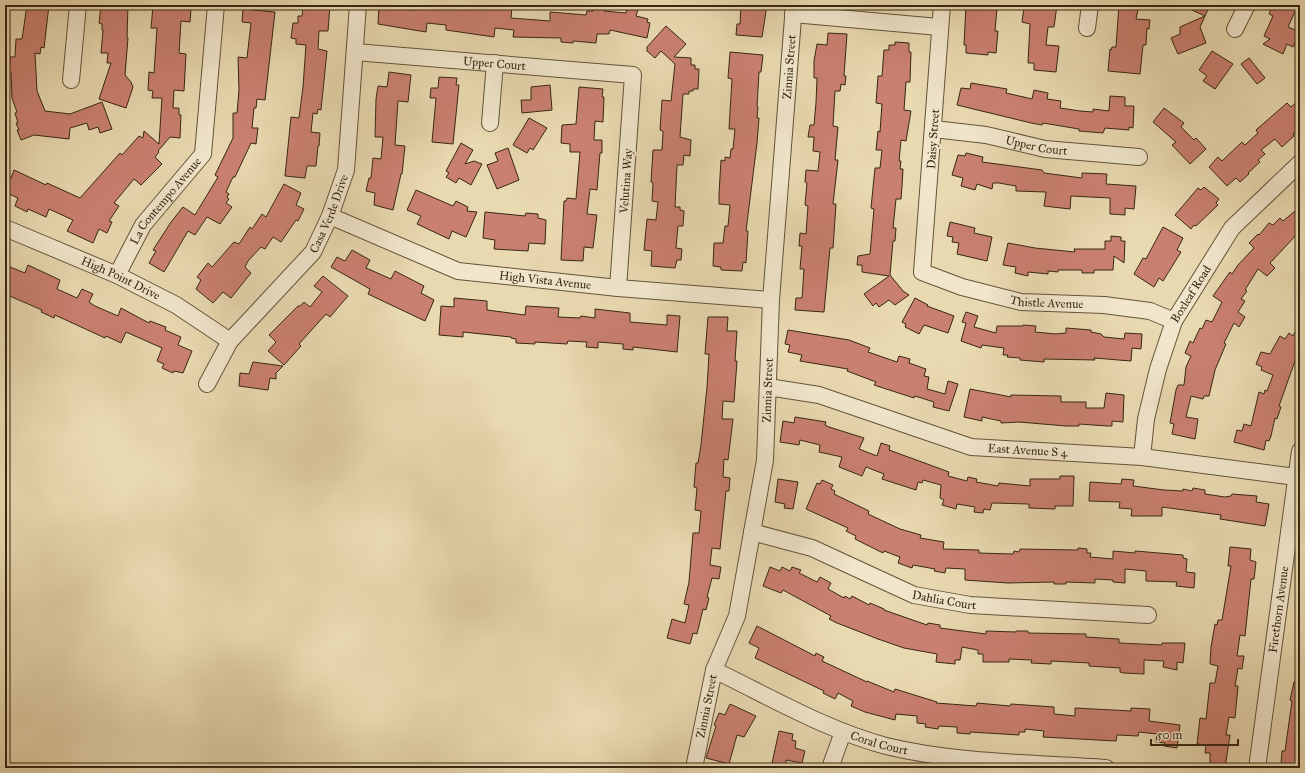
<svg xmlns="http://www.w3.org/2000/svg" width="1305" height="773" font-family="'IM FELL Great Primer',serif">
  <rect width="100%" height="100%" fill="#e9d9b0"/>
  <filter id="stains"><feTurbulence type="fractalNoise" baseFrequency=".005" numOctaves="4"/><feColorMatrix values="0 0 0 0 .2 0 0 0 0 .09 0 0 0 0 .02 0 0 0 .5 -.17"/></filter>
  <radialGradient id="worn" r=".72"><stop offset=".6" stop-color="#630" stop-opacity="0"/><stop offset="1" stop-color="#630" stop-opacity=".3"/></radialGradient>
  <!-- building -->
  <g fill="#ca8070" stroke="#362712">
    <polygon points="27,5 49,5 44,48 41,47 40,54 35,53 37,91 45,111 70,114 102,102 112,129 100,133 98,127 89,130 87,123 70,128 69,139 34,135 21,140 17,130 19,130 16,123 18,123 15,113 17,112 12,98 11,72 5,72 5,63 10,63 10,57 15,57 16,39 22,39"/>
    <polygon points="101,5 128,5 127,38 128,38 125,75 131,82 133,87 126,108 99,99 111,63 107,63 108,53 101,53 103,30 102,30 102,24 99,23"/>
    <polygon points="303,5 330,5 328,31 319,31 318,49 327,51 321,110 318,109 317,114 313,113 311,132 320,133 319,146 318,146 316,166 307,166 305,178 285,176 291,117 299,118 303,87 306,45 296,44 296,39 291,38 293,23 298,23 298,16 302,16"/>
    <polygon points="415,5 506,5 512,7 511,18 550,21 550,12 586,15 587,11 593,11 593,5 605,6 604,11 626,13 627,7 638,9 636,16 648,19 647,22 650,23 647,38 610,30 609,34 597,34 596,43 573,41 573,43 561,42 561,38 513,37 514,30 495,28 494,37 446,30 446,25 427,23 426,32 378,24 379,7 415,10"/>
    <polygon points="741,5 767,5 762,37 736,35 737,24 740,24"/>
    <polygon points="966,5 989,5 989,7 997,8 995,31 998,31 996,53 988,52 988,55 966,53 966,45 964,45"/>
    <polygon points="1038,5 1057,5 1054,27 1048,27 1046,45 1059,46 1056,72 1034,70 1034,63 1028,63 1030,24 1022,22 1024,7 1037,9"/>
    <polygon points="1119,5 1139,5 1136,19 1150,20 1149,29 1147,28 1146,45 1143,45 1140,74 1108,71 1110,49 1111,50 1112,47 1116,47"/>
    <polygon points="1181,5 1210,5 1200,27 1206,43 1178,54 1171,38 1180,34 1180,27 1205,16"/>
    <polygon points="1273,5 1298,5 1288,27 1300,32 1293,47 1287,44 1283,54 1263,44 1270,39 1264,36 1273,16 1269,14"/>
    <polygon points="153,6 191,9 190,22 181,21 179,53 186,54 184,91 174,90 173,108 179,108 179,115 181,115 180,138 170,137 158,151 159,152 155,157 162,164 141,185 134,179 114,203 119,206 109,221 112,222 107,233 99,229 93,243 67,231 73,220 49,209 46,217 28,209 27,212 15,206 18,198 5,192 5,173 11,178 14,170 46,185 47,183 80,198 120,153 122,155 139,136 143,138 144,131 159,144 162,98 152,98 153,91 148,90 149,72 154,73 157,28 151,28"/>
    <polygon points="243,9 275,12 265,100 257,99 256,108 254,108 252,128 258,128 256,144 251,143 235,177 233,177 226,192 229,194 227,197 229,199 226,203 232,207 220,224 207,217 195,235 188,231 164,272 149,263 156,251 153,250 171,222 183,207 195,215 218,177 215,175 233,138 233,113 237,113 239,90 238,57 247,58 251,23 242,22"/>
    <polygon points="666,26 686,44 674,57 691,58 691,65 695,65 695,69 699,69 698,89 693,89 693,91 689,91 689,94 683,94 680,137 691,140 690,156 684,155 683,165 677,165 675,207 680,207 680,210 684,211 683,226 678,226 676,248 682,249 681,260 677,260 675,268 651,266 652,251 644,250 647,219 656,220 658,202 652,201 653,183 651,182 653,150 662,150 663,133 663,131 660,130 662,100 671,101 675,64 661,51 655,58 647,51 647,47"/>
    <polygon points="828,33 847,34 844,76 846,76 845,85 841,84 840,91 835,91 833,126 838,127 835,160 838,160 833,204 836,204 833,248 830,248 824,312 795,310 796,298 802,298 804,269 800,269 802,246 799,246 800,233 806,234 808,206 805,205 807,183 805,182 806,170 818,171 820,152 813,151 814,137 808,137 810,125 814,125 816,103 817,78 814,78 814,61 817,44 827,45"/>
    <polygon points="895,42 909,43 909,52 911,52 910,82 906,82 904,110 911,111 906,141 901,140 899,161 901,161 900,169 903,169 902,186 901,199 896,199 893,228 896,228 895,241 893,241 890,275 903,291 909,295 895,305 889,300 879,307 876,303 873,306 864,294 889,276 862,272 862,265 857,265 858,256 870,254 874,209 871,208 875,168 880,168 882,150 876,150 878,131 880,132 882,104 876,103 878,76 882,76 884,50 889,50 889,45 895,45"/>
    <polygon points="1212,51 1233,64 1215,89 1203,81 1207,76 1199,70"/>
    <polygon points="730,52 763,55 761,72 759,72 757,107 758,107 757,118 759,118 757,143 746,231 748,231 746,263 743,262 742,271 721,270 721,267 713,266 714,243 723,243 725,226 728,226 730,205 719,204 719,194 721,160 725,161 725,157 730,158 731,149 733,149 735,129 729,129 732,79 728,78"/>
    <polygon points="1249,58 1265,78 1257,84 1241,64"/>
    <polygon points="389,72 411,75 408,102 398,101 395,145 405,146 402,174 401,174 393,210 374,205 375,193 366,191 369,178 371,178 373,158 381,159 383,137 375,137 376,99 378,86 387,87"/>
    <polygon points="439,77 457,78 456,85 459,85 453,144 432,142 436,98 430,98 431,88 438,88"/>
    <polygon points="971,83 1007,89 1006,93 1032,99 1034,90 1048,93 1047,99 1061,101 1060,108 1080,111 1093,112 1093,109 1109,111 1110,96 1125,97 1125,106 1134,106 1133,128 1129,127 1129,130 1105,128 1103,133 1079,131 1079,129 1043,123 1042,125 1031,123 957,105 961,88 970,89"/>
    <polygon points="550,85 552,110 522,113 521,100 531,100 531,87"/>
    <polygon points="579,87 603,89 602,97 604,97 603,122 595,121 594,140 602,140 602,153 600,153 597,190 590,189 587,214 597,215 593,248 584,247 583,261 561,260 564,201 566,201 567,198 576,199 580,152 570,152 570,144 561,143 562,125 576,124"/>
    <polygon points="1300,99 1300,128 1293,134 1294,136 1282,147 1275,139 1261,150 1265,154 1258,160 1260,162 1248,173 1249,174 1240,182 1236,178 1227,186 1209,167 1218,157 1222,161 1242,142 1245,145 1258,133 1256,130 1287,103 1291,107"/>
    <polygon points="1164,108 1184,123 1181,127 1194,140 1196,138 1206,149 1190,164 1172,145 1176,142 1153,122"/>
    <polygon points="529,118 547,128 533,150 530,148 527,153 513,145"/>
    <polygon points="461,143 473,150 465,164 474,161 482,164 471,185 459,178 456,183 446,177 449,173 446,171"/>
    <polygon points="508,148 519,180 497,189 487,165 498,161 495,153"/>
    <polygon points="966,153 983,157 982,162 1042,170 1044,173 1082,178 1082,173 1107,174 1106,184 1136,186 1134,209 1125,208 1125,215 1110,214 1110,198 1071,196 1070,209 1044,206 1046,192 1016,191 1016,186 999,183 993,183 992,189 977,184 975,190 961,186 963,178 952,175 958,155 965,156"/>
    <polygon points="284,184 301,193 296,205 304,209 298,221 296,220 281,242 273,237 265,249 261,247 248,261 245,267 251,273 231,298 223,292 213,303 196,289 201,280 197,277 208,263 212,267 234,242 239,244 250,227 252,229 262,214 266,217"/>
    <polygon points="1204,187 1219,199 1216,203 1218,205 1196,226 1194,225 1191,229 1175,215 1198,188 1201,190"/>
    <polygon points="416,190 453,206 456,201 468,207 467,211 477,212 466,237 452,231 449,239 417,224 421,216 407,210"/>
    <polygon points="1300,207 1300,231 1270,263 1275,268 1267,276 1258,269 1245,290 1247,291 1241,299 1245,301 1238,312 1245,317 1239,327 1234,323 1224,343 1226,344 1215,370 1209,396 1204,396 1203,399 1191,396 1186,417 1198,419 1195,439 1172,434 1174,424 1170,423 1176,390 1178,385 1184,385 1186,367 1191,356 1185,353 1190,341 1193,343 1200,328 1202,329 1206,320 1212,322 1222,302 1213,296 1230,272 1232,274 1238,265 1254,248 1249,243 1258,234 1259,235 1269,223 1273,225 1280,218 1283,221"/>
    <polygon points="485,212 525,216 526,213 538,214 538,218 546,220 545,244 529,243 528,251 494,249 495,240 483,238"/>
    <polygon points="950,222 975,228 974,233 992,237 987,261 957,254 959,243 952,242 953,237 947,236"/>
    <polygon points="1163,227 1183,238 1177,250 1181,252 1163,281 1159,278 1154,287 1134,274 1143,258 1146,259"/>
    <polygon points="1111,236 1121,237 1121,241 1125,241 1124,263 1114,256 1113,270 1094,270 1094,273 1082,273 1082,270 1058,270 1058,272 1048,271 1048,274 1028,272 1028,276 1015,273 1016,267 1003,265 1008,243 1035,248 1075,252 1074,249 1105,249 1105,241 1111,241"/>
    <polygon points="352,250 370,260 366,268 391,279 395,271 424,286 421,293 434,300 425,321 368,294 370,289 331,267 337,257 345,261"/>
    <polygon points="5,265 25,273 28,265 60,280 57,289 77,298 82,289 93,294 89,302 95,306 118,316 121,308 149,323 150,321 166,327 165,330 181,337 178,345 192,351 183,373 174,371 173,373 162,368 164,364 157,361 162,348 126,332 121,343 106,336 105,338 55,315 54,318 41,312 42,310 5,294"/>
    <polygon points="323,276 348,296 330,317 326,314 299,344 301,346 284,365 268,351 276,342 269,335 298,306 300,306 304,302 310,307 322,292 314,286"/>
    <polygon points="454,298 487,301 487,310 525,315 526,306 559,308 558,317 580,318 581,316 595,318 595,309 630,313 630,322 667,325 667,315 680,316 677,352 633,347 633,350 623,349 623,344 598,342 598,348 586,347 587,342 568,341 567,344 535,342 535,344 516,343 516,339 511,338 511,337 463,332 463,337 439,335 441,306 454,307"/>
    <polygon points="915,298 928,305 927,306 954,316 948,333 924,325 919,334 905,327 906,324 902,322"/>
    <polygon points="966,312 978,316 974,327 996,333 997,326 1023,326 1023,325 1036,326 1035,332 1056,334 1066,333 1066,328 1091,330 1091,332 1101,334 1104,337 1124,339 1125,333 1142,334 1141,349 1132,348 1131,361 1094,358 1095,360 1044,359 1044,362 1020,360 1020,358 1007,357 1008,355 1003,355 1004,348 982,345 981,348 961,341 966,323 962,322"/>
    <polygon points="708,317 728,317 727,331 737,331 735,361 737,361 734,402 723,401 722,419 733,419 728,460 724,459 723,477 730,478 729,491 726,491 720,549 712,548 710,565 721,567 719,579 712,578 707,597 709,598 706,610 703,609 697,634 693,633 690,644 667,638 672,619 685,623 689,605 684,604 689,582 693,533 699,533 701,511 695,510 697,488 694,487 696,463 698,463 701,445 707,387 709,354 705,354"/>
    <polygon points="1300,323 1300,360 1296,358 1279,406 1281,407 1277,419 1275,418 1271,436 1269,441 1266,440 1264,450 1234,442 1237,430 1242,431 1244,424 1251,426 1259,392 1264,394 1265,390 1267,391 1273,375 1261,370 1262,367 1256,364 1261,352 1270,354 1280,336 1285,339 1289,333 1293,336"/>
    <polygon points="788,330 849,340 870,348 868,352 897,362 899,356 910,359 909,363 926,369 924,376 929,377 927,389 945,394 948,381 958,384 949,411 933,407 934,402 915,396 914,398 874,385 876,382 847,371 848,369 800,361 802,355 788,352 790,345 785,344"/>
    <polygon points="253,362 283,366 276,373 276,379 270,378 268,390 239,386 240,373 249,374"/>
    <polygon points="970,389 1011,397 1011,395 1061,396 1061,402 1086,402 1086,408 1104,408 1106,393 1124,395 1123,422 1112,421 1112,426 1107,426 1079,424 1079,426 1066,426 1019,422 1001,423 1001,421 982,417 982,421 964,417"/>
    <polygon points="795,417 826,422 825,425 829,427 864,438 859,449 877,456 881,443 890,446 889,450 949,472 948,476 967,481 968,477 977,479 976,482 998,486 999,483 1030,486 1030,479 1060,479 1060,476 1074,476 1073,506 1055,506 1055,509 1029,508 1029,504 992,503 990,510 984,509 983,513 974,512 975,507 957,504 956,509 942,505 944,500 940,498 941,485 923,480 922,483 918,482 916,490 882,479 884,474 866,467 862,476 839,467 842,457 819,452 820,445 800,440 799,445 780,442 783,421 794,423"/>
    <polygon points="778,479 798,482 793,509 784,508 785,504 775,502"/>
    <polygon points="1122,479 1134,480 1133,486 1164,490 1183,491 1183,489 1192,491 1193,488 1205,490 1205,494 1225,497 1231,496 1232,494 1257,496 1256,502 1269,504 1265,526 1220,519 1221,515 1162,507 1162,516 1131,516 1132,509 1119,508 1120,502 1089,501 1090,482 1121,484"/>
    <polygon points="822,480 833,485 831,489 835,491 834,494 869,511 868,514 900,529 921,535 920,538 944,542 943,549 979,550 979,553 1013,554 1014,551 1019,552 1020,549 1078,550 1078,548 1087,549 1087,553 1091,553 1090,557 1113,559 1113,551 1135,553 1135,551 1183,555 1183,558 1187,559 1186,572 1195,573 1194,588 1176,586 1177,582 1146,581 1146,571 1125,569 1125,583 1113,582 1113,580 1095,579 1095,583 1066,582 1066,584 1054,584 1054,582 1008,583 965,580 965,569 946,568 945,573 934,571 935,569 913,565 912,568 898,563 900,557 884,551 883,553 855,539 856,536 846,531 848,528 806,509 817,483 820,484"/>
    <polygon points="1230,547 1251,549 1250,560 1256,562 1254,579 1251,579 1245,636 1240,635 1237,656 1244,656 1242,669 1238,668 1235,686 1238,686 1235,718 1229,717 1226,735 1230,735 1225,768 1210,768 1210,753 1205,753 1206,745 1197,744 1200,718 1206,719 1210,683 1215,683 1218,666 1210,664 1211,647 1215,624 1217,625 1218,620 1222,620 1231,566 1228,566"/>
    <polygon points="770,567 780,571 782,567 790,571 792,567 801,570 799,573 817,582 820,577 831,583 828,589 844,598 845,596 850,599 852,596 869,605 870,603 884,609 884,610 927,625 928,623 940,625 940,628 986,634 986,631 1016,632 1016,631 1028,631 1028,633 1086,634 1086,637 1119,639 1119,643 1162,645 1162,643 1185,643 1183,663 1177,662 1177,670 1163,667 1164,661 1144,660 1144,674 1124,673 1120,672 1120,668 1089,666 1089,663 1051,661 1051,664 1031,663 1032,660 1009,659 1009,662 983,662 983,654 978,654 978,650 962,647 960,660 955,660 955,664 936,662 937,654 904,648 878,639 837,623 829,619 831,616 783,590 781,593 763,586"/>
    <polygon points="757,626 815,656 816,653 824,657 822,661 867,682 867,681 894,692 895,689 937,702 936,703 976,706 977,703 1010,706 1011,704 1054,707 1054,714 1075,716 1075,708 1131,711 1131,708 1150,709 1149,721 1180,725 1177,748 1164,746 1165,743 1156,742 1157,734 1139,732 1138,736 1117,735 1116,741 1043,737 1044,731 1025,729 1025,732 1019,732 1019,735 970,732 970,734 957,733 957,727 939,726 938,729 925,727 926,724 917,723 917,716 896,714 895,720 865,712 851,706 853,701 838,693 835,699 823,693 824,691 755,658 759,648 749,643"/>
    <polygon points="1294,682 1300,682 1300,766 1281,764 1282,751 1285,751 1292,701 1290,700"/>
    <polygon points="730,704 756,716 744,737 737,735 729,764 706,758 716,726 714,725 719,713 725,715"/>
    <polygon points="779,731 793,734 792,740 796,741 795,748 805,751 802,763 786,760 786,768 771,768"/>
  </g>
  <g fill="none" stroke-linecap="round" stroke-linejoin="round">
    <defs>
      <g id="minor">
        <path id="s1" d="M 942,5 L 922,272 L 962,287 L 1021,302 L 1104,305 L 1150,311 L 1174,321"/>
        <polyline points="793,14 939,27"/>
        <polyline points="1087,28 1090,5"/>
        <polyline points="1235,29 1247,5"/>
        <path id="s2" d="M 355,52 L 633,75 L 618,288"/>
        <polyline points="71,80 78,5"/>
        <polyline points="490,123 495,63"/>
        <path id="s3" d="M 934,129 L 986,135 L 1045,149 L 1139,157"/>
        <path id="s4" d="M 330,216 L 458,271 L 618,288 L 771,300"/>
        <path id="s5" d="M 5,228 L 117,275 L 176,305 L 230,341"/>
        <path id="s6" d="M 117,275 L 143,225 L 203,154 L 216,5"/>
        <path id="s7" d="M 207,384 L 230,341 L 313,252 L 330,216 L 346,170 L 358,5"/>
        <path id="s8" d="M 768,387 L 819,395 L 971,447 L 1142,457 L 1296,477"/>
        <path id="s9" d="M 1142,457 L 1146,419 L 1158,369 L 1174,321 L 1232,228 L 1300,163"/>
        <path id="s10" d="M 752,532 L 812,548 L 914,595 L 970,605 L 1148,615"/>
        <path id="s11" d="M 714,670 C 770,697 826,730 886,746 C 956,763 1034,763 1106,768"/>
        <path id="s12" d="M 694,768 L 714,670 L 737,616 L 765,460 L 771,300 L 794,5"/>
        <polyline points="830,768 843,732"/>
        <path id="s13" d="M 1257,768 L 1300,451"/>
      </g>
    </defs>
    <!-- minor casing -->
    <use href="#minor" stroke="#63543a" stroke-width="18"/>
    <!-- minor -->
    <use href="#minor" stroke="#f1e6cc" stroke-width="16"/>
  </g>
  <g text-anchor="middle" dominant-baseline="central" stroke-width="4" stroke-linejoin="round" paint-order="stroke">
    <!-- street labels -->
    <g font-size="12" fill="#362712" stroke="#f1e6cc">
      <text stroke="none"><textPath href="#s2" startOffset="140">Upper Court</textPath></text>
      <text stroke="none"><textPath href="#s12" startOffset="711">Zinnia Street</textPath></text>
      <text transform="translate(933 139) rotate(-86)">Daisy Street</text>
      <text stroke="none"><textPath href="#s3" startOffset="104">Upper Court</textPath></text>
      <text transform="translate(626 181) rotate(-86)">Velutina Way</text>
      <text stroke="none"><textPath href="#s6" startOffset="89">La Contempo Avenue</textPath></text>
      <text stroke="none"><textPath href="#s7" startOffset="212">Casa Verde Drive</textPath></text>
      <text stroke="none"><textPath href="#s5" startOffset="126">High Point Drive</textPath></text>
      <text stroke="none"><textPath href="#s4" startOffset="227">High Vista Avenue</textPath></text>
      <text stroke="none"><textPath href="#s9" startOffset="172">Boxleaf Road</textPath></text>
      <text stroke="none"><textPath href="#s1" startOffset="397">Thistle Avenue</textPath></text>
      <text stroke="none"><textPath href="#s12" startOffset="387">Zinnia Street</textPath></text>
      <text stroke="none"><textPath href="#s8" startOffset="269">East Avenue S 4</textPath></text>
      <text stroke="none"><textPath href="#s10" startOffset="205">Dahlia Court</textPath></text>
      <text stroke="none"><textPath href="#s13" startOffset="160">Firethorn Avenue</textPath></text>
      <text stroke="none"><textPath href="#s12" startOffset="63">Zinnia Street</textPath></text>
      <text stroke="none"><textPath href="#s11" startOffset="181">Coral Court</textPath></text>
    </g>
  </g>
  <!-- margin -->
  <rect width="1305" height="773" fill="none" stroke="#e9d9b0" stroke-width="20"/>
  <rect x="6" y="6" width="1293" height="761" fill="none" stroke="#362712" stroke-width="2"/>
  <rect x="10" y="10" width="1285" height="753" fill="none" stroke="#362712"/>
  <!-- scale -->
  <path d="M1151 739v6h87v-6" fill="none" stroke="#362712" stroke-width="2"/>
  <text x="1157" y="739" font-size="12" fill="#362712" stroke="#f1e6cc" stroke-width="3" paint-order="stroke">50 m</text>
  <rect width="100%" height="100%" filter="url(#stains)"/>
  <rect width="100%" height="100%" fill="url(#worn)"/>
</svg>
